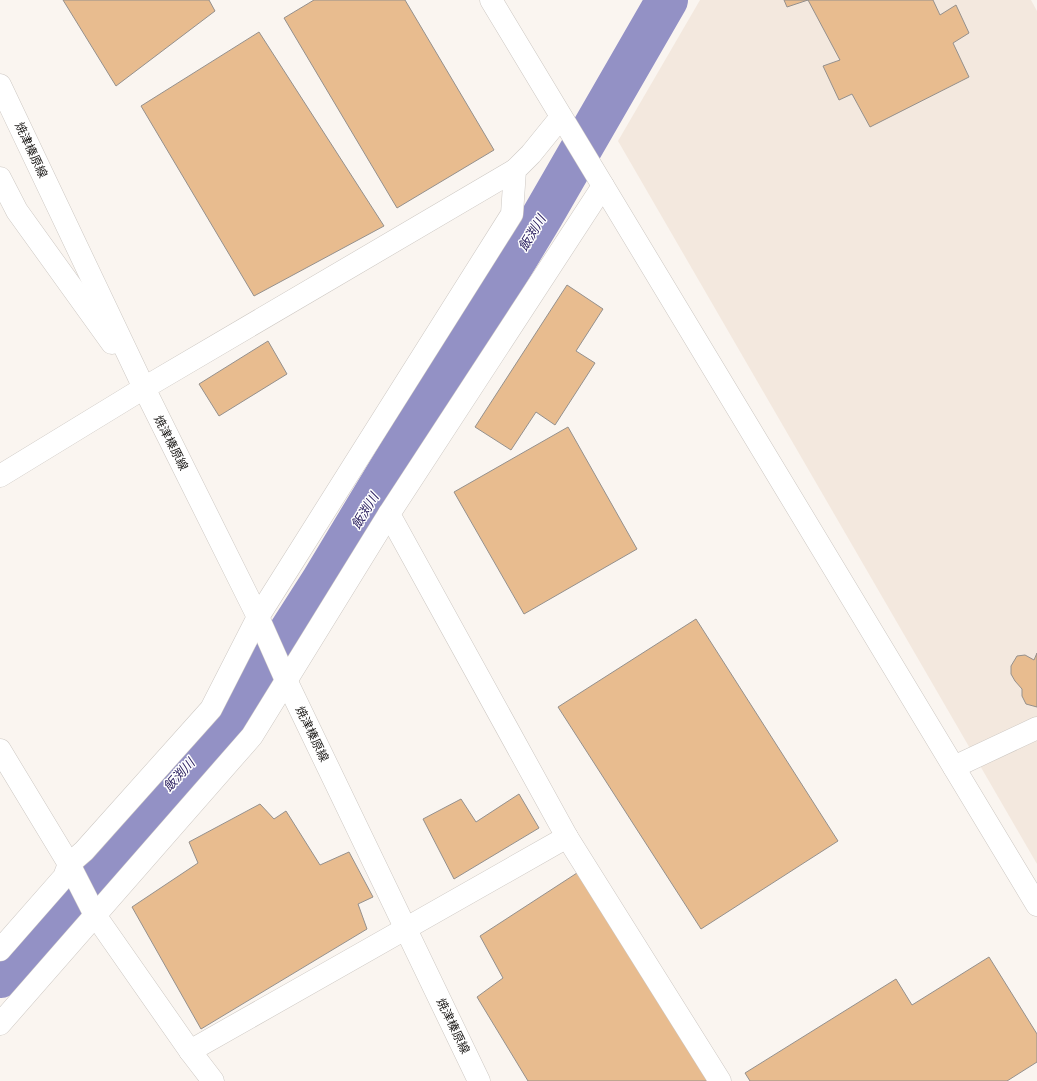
<svg xmlns="http://www.w3.org/2000/svg" width="1037" height="1081" font-family="Roboto,'Noto Sans JP',sans-serif">
  <rect width="100%" height="100%" fill="#faf5f0"/>
  <!-- built -->
  <polygon fill="#f3e8de" points="700,0 1031,0 1037,11 1037,864 618,141"/>
  <g fill="none" stroke-linecap="round" stroke-linejoin="round">
    <!-- river -->
    <polyline stroke="#9391c5" stroke-width="42" points="0,977 247,698 322,581 543,215 667,0"/>
  </g>
  <!-- building -->
  <g fill="#e8bc8f" stroke="#95908c">
    <polygon points="63,0 209,0 215,11 116,86"/>
    <polygon points="314,0 405,0 494,150 397,208 284,18"/>
    <polygon points="784,0 933,0 940,15 956,5 969,33 953,43 969,77 870,127 852,94 839,100 823,66 840,60 808,0 787,7"/>
    <polygon points="259,32 384,226 254,296 141,106"/>
    <polygon points="567,285 603,309 576,351 595,363 555,425 536,412 511,450 475,427"/>
    <polygon points="268,341 287,374 219,416 199,384"/>
    <polygon points="568,427 637,549 524,614 454,492"/>
    <polygon points="696,619 838,841 701,929 558,707"/>
    <polygon points="1037,653 1037,707 1026,704 1022,696 1022,689 1015,681 1011,674 1011,666 1017,656 1025,655 1034,660"/>
    <polygon points="519,794 539,828 454,879 423,819 461,799 476,822"/>
    <polygon points="260,804 274,819 286,811 320,865 349,852 373,897 358,904 367,929 201,1029 132,907 198,863 189,842"/>
    <polygon points="577,873 709,1081 528,1081 477,997 503,978 480,936"/>
    <polygon points="989,957 1037,1034 1037,1062 1007,1081 750,1081 745,1073 896,979 912,1005"/>
  </g>
  <g fill="none" stroke-linecap="round" stroke-linejoin="round">
    <defs>
      <g id="street">
        <polyline points="603,186 389,514 567,837 720,1081"/>
        <polyline points="0,476 144,388 515,170"/>
        <polyline points="0,750 69,864 95,915 190,1051 213,1081"/>
        <polyline points="0,950 64,877 69,864 84,851 211,709 258,617 512,214 515,170 531,154 561,117"/>
        <polyline points="0,1024 252,736 389,514"/>
        <polyline points="190,1051 567,837"/>
      </g>
      <g id="secondary">
        <polyline points="491,0 1037,905"/>
        <polyline points="954,767 1037,728"/>
      </g>
      <g id="primary">
        <polyline points="0,85 144,388 258,617 286,680 479,1081"/>
        <polyline points="0,178 17,211 112,343"/>
      </g>
    </defs>
    <!-- street casing -->
    <use href="#street" stroke="#cdc8c3" stroke-width="23"/>
    <!-- secondary casing -->
    <use href="#secondary" stroke="#cdc8c3" stroke-width="23"/>
    <!-- primary casing -->
    <use href="#primary" stroke="#cdc8c3" stroke-width="23"/>
    <!-- street -->
    <use href="#street" stroke="#fff" stroke-width="22"/>
    <!-- secondary -->
    <use href="#secondary" stroke="#fff" stroke-width="22"/>
    <!-- primary -->
    <use href="#primary" stroke="#fff" stroke-width="22"/>
  </g>
  <g text-anchor="middle" dominant-baseline="central" stroke-width="3" stroke-linejoin="round" paint-order="stroke">
    <!-- street labels -->
    <g font-size="12" fill="#242220" stroke="#fff">
      <text transform="translate(31 150) rotate(65)">焼津榛原線</text>
      <text transform="translate(171 443) rotate(63)">焼津榛原線</text>
      <text transform="translate(312 734) rotate(64)">焼津榛原線</text>
      <text transform="translate(453 1026) rotate(64)">焼津榛原線</text>
    </g>
    <!-- water labels -->
    <g font-size="13" font-style="italic" fill="#2f2463" stroke="#fff">
      <text transform="translate(532 233) rotate(-59)">飯渕川</text>
      <text transform="translate(365 511) rotate(-59)">飯渕川</text>
      <text transform="translate(179 775) rotate(-48)">飯渕川</text>
    </g>
  </g>
</svg>
